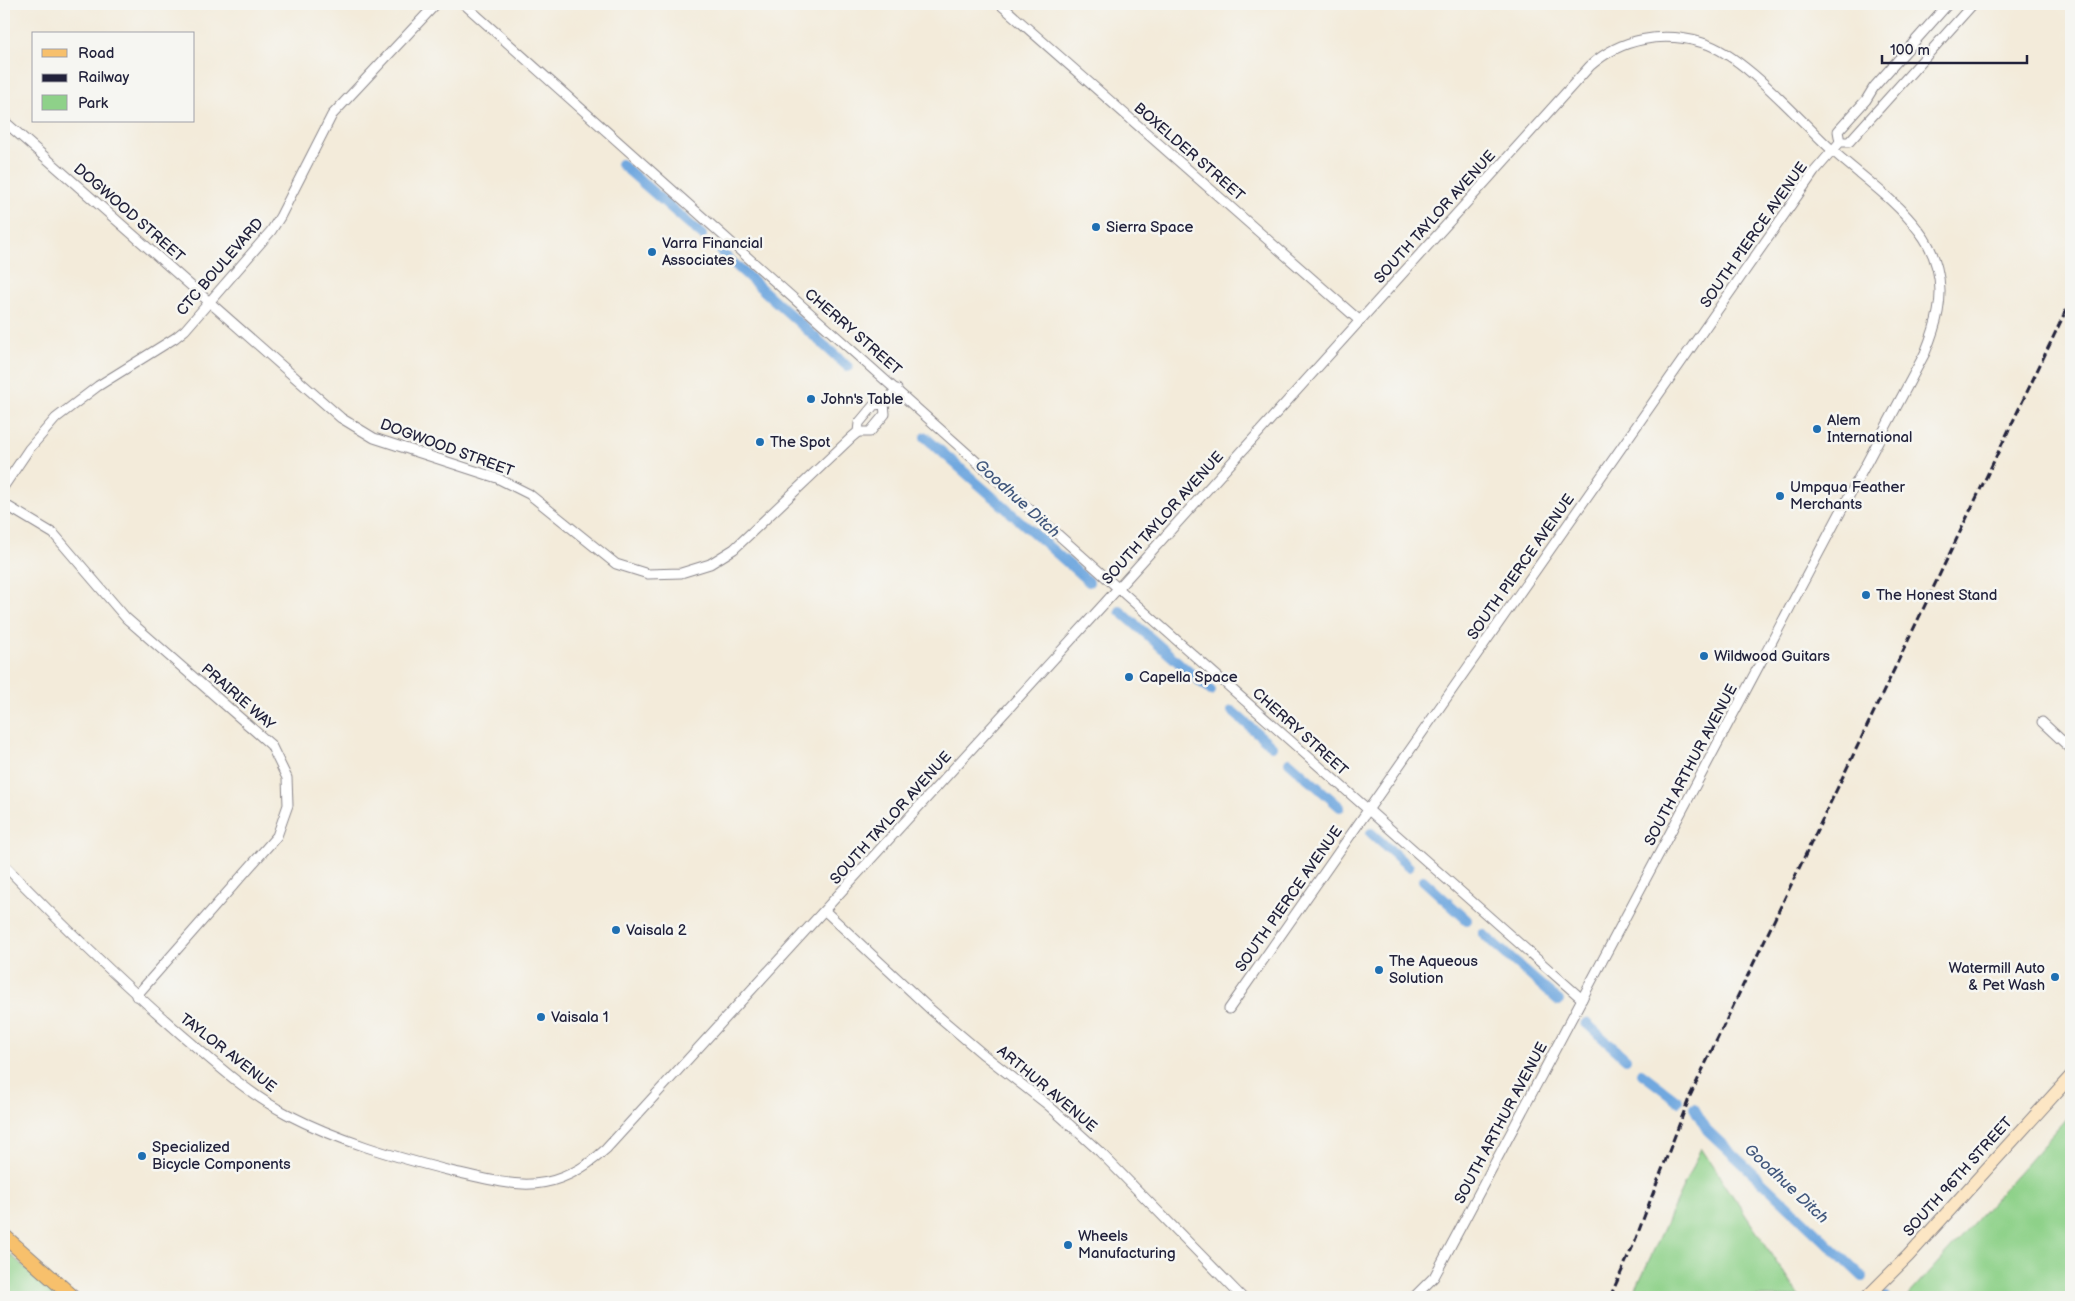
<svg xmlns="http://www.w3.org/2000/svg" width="2075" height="1301" font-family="'Balsamiq Sans',sans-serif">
  <rect width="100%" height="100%" fill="#f6f6f2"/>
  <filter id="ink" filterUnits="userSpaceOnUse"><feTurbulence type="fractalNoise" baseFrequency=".02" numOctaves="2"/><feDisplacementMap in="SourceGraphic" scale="10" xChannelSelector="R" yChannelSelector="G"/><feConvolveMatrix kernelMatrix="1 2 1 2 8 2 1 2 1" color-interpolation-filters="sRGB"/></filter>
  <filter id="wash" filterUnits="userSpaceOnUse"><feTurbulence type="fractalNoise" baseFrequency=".0096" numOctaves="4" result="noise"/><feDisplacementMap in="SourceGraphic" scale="20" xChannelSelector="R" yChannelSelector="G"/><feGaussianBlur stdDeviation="1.12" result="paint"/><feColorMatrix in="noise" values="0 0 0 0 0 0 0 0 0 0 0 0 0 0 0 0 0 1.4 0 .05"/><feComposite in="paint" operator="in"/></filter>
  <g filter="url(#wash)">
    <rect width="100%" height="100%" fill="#f3ebda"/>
    <!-- green -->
    <g fill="#8ed189" stroke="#587a62">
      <polygon points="2071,1114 2071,1297 1907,1297"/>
      <polygon points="1701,1148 1800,1297 1632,1297"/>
      <polygon points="4,1249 59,1297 4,1297"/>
    </g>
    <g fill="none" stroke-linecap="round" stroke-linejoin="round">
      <!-- canal -->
      <g stroke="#71a8df" stroke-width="10">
        <polyline points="621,164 702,235"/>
        <polyline points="721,252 848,367"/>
        <polyline points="925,437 1089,582"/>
        <polyline points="1120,611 1211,691"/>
        <polyline points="1232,711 1272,746"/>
        <polyline points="1289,762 1340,807"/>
        <polyline points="1371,833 1409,867"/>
        <polyline points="1423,880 1467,920"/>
        <polyline points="1483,934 1559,1001"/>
        <polyline points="1586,1023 1626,1059"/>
        <polyline points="1641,1073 1678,1101"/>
        <polyline points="1694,1108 1707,1130 1863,1277"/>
        <polyline points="1885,1297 1886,1297"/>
      </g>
    </g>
  </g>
  <g filter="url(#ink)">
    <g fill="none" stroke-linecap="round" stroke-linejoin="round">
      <defs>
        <g id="minor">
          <polyline points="464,4 1129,598 1582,999"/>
          <polyline points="1000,4 1360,321"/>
          <polyline points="4,121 341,418 374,438 497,478 529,494 616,564 648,574 681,573 710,564 734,549 852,437 858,432 859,423 874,405 884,404 897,389"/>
          <polyline points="1840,142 1838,131 1866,100 1874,87 1948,4"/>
          <polyline points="858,432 870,432 885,414 884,404"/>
          <polyline points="4,486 29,449 56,418 98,386 175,338 185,330 271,231 280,217 332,115 436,4"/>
          <polyline points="4,504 54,534 126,618 271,745 287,778 288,805 277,836 136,996"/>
          <polyline points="2042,722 2071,749"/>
          <path d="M 4,865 C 61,924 120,981 182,1035 C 215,1063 248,1094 287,1114 C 339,1141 395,1157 451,1171 C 515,1186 552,1198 606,1149 L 1103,605 L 1590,66 C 1621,38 1663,31 1703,43 C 1743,54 1801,122 1833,151 C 1862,177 1896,200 1919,231 C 1927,241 1934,256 1937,268 C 1945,298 1936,326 1925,353 L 1464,1221 L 1434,1277 L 1414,1297"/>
          <polyline points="825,911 930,1009 984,1055 1048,1105 1100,1152 1242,1297"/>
          <polyline points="1229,1009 1814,172 1840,142 1849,142 1973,4"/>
        </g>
        <polyline id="secondary" points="1867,1297 1908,1256 2071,1076"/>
        <polyline id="primary" points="4,1236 73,1297"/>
      </defs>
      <!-- minor casing -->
      <use href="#minor" stroke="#8a868a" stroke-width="11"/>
      <!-- secondary casing -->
      <use href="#secondary" stroke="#8a868a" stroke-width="14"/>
      <!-- primary casing -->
      <use href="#primary" stroke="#8a868a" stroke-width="16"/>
      <!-- minor -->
      <use href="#minor" stroke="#fff" stroke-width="9"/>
      <!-- secondary -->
      <use href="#secondary" stroke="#fce6c4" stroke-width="12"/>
      <!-- primary -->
      <use href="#primary" stroke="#f7c06c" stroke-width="14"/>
      <!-- rail -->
      <polyline stroke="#22223b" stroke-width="3" stroke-dasharray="8 4" stroke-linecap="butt" points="1610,1297 1633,1246 1690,1096 2071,300"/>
    </g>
  </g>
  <!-- markers -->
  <g fill="#1f6fb2" stroke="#f6f6f2" stroke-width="2">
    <circle cx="1096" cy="227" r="5"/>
    <circle cx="652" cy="252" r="5"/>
    <circle cx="811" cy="399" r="5"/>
    <circle cx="1817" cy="429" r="5"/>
    <circle cx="760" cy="442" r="5"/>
    <circle cx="1780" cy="496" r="5"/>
    <circle cx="1866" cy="595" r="5"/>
    <circle cx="1704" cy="656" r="5"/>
    <circle cx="1129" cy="677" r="5"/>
    <circle cx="616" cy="930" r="5"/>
    <circle cx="1379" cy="970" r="5"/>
    <circle cx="2055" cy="977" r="5"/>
    <circle cx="541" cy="1017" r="5"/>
    <circle cx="142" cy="1156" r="5"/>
    <circle cx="1068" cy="1245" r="5"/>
  </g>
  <g text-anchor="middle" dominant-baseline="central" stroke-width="5" stroke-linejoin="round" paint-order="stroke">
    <!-- street labels -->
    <g font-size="15" fill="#22223b" stroke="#f6f6f2">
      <text transform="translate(1189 152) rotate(41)">BOXELDER STREET</text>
      <text transform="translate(129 213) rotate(41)">DOGWOOD STREET</text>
      <text transform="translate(1435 217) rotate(-48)">SOUTH TAYLOR AVENUE</text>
      <text transform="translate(1754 235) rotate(-55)">SOUTH PIERCE AVENUE</text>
      <text transform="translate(220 267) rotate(-49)">CTC BOULEVARD</text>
      <text transform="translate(853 332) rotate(41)">CHERRY STREET</text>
      <text transform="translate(447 448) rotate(20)">DOGWOOD STREET</text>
      <text transform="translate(1163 518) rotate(-48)">SOUTH TAYLOR AVENUE</text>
      <text transform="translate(1521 567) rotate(-55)">SOUTH PIERCE AVENUE</text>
      <text transform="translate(238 697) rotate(41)">PRAIRIE WAY</text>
      <text transform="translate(1300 732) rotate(42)">CHERRY STREET</text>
      <text transform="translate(1691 765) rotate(-62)">SOUTH ARTHUR AVENUE</text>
      <text transform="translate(891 818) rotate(-48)">SOUTH TAYLOR AVENUE</text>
      <text transform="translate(1289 899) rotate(-55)">SOUTH PIERCE AVENUE</text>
      <text transform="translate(228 1053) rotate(38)">TAYLOR AVENUE</text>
      <text transform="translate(1047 1089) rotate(40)">ARTHUR AVENUE</text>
      <text transform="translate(1501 1123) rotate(-62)">SOUTH ARTHUR AVENUE</text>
      <text transform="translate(1958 1177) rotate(-48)">SOUTH 96TH STREET</text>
    </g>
    <!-- poi labels -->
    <g font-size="15" fill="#22223b" stroke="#f6f6f2" text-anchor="start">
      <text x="1106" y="227">Sierra Space</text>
      <text x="662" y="243">Varra Financial<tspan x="662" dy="17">Associates</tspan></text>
      <text x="821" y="399">John's Table</text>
      <text x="1827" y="420">Alem<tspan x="1827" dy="17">International</tspan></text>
      <text x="770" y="442">The Spot</text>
      <text x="1790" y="487">Umpqua Feather<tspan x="1790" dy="17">Merchants</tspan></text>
      <text x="1876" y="595">The Honest Stand</text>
      <text x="1714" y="656">Wildwood Guitars</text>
      <text x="1139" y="677">Capella Space</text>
      <text x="626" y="930">Vaisala 2</text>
      <text x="1389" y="961">The Aqueous<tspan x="1389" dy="17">Solution</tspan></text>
      <text x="2045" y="968" text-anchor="end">Watermill Auto<tspan x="2045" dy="17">&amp; Pet Wash</tspan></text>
      <text x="551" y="1017">Vaisala 1</text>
      <text x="152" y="1147">Specialized<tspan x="152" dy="17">Bicycle Components</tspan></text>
      <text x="1078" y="1236">Wheels<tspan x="1078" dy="17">Manufacturing</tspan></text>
    </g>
    <!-- water labels -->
    <g font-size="16" font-style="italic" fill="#42587d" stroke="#f6f6f2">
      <text transform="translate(1017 499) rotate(42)">Goodhue Ditch</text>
      <text transform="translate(1786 1184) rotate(43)">Goodhue Ditch</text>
    </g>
  </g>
  <!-- margin -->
  <rect width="2075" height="1301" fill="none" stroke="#f6f6f2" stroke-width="20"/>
  <!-- legend -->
  <rect x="32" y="32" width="162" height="90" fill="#f6f6f2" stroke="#a1a1a9"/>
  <rect x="42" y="49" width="25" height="8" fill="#f7c06c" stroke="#a1a1a9"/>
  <text x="78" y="58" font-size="15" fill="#22223b">Road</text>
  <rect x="42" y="74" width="25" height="8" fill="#22223b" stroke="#a1a1a9"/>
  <text x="78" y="82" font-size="15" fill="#22223b">Railway</text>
  <rect x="42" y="95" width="25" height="15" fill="#8ed189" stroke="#a1a1a9"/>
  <text x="78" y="108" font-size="15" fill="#22223b">Park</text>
  <!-- scale -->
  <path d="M1882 55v8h145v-8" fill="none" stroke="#22223b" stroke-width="2.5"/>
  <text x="1890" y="55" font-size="15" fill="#22223b" stroke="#f6f6f2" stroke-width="4" paint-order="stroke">100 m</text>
</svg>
